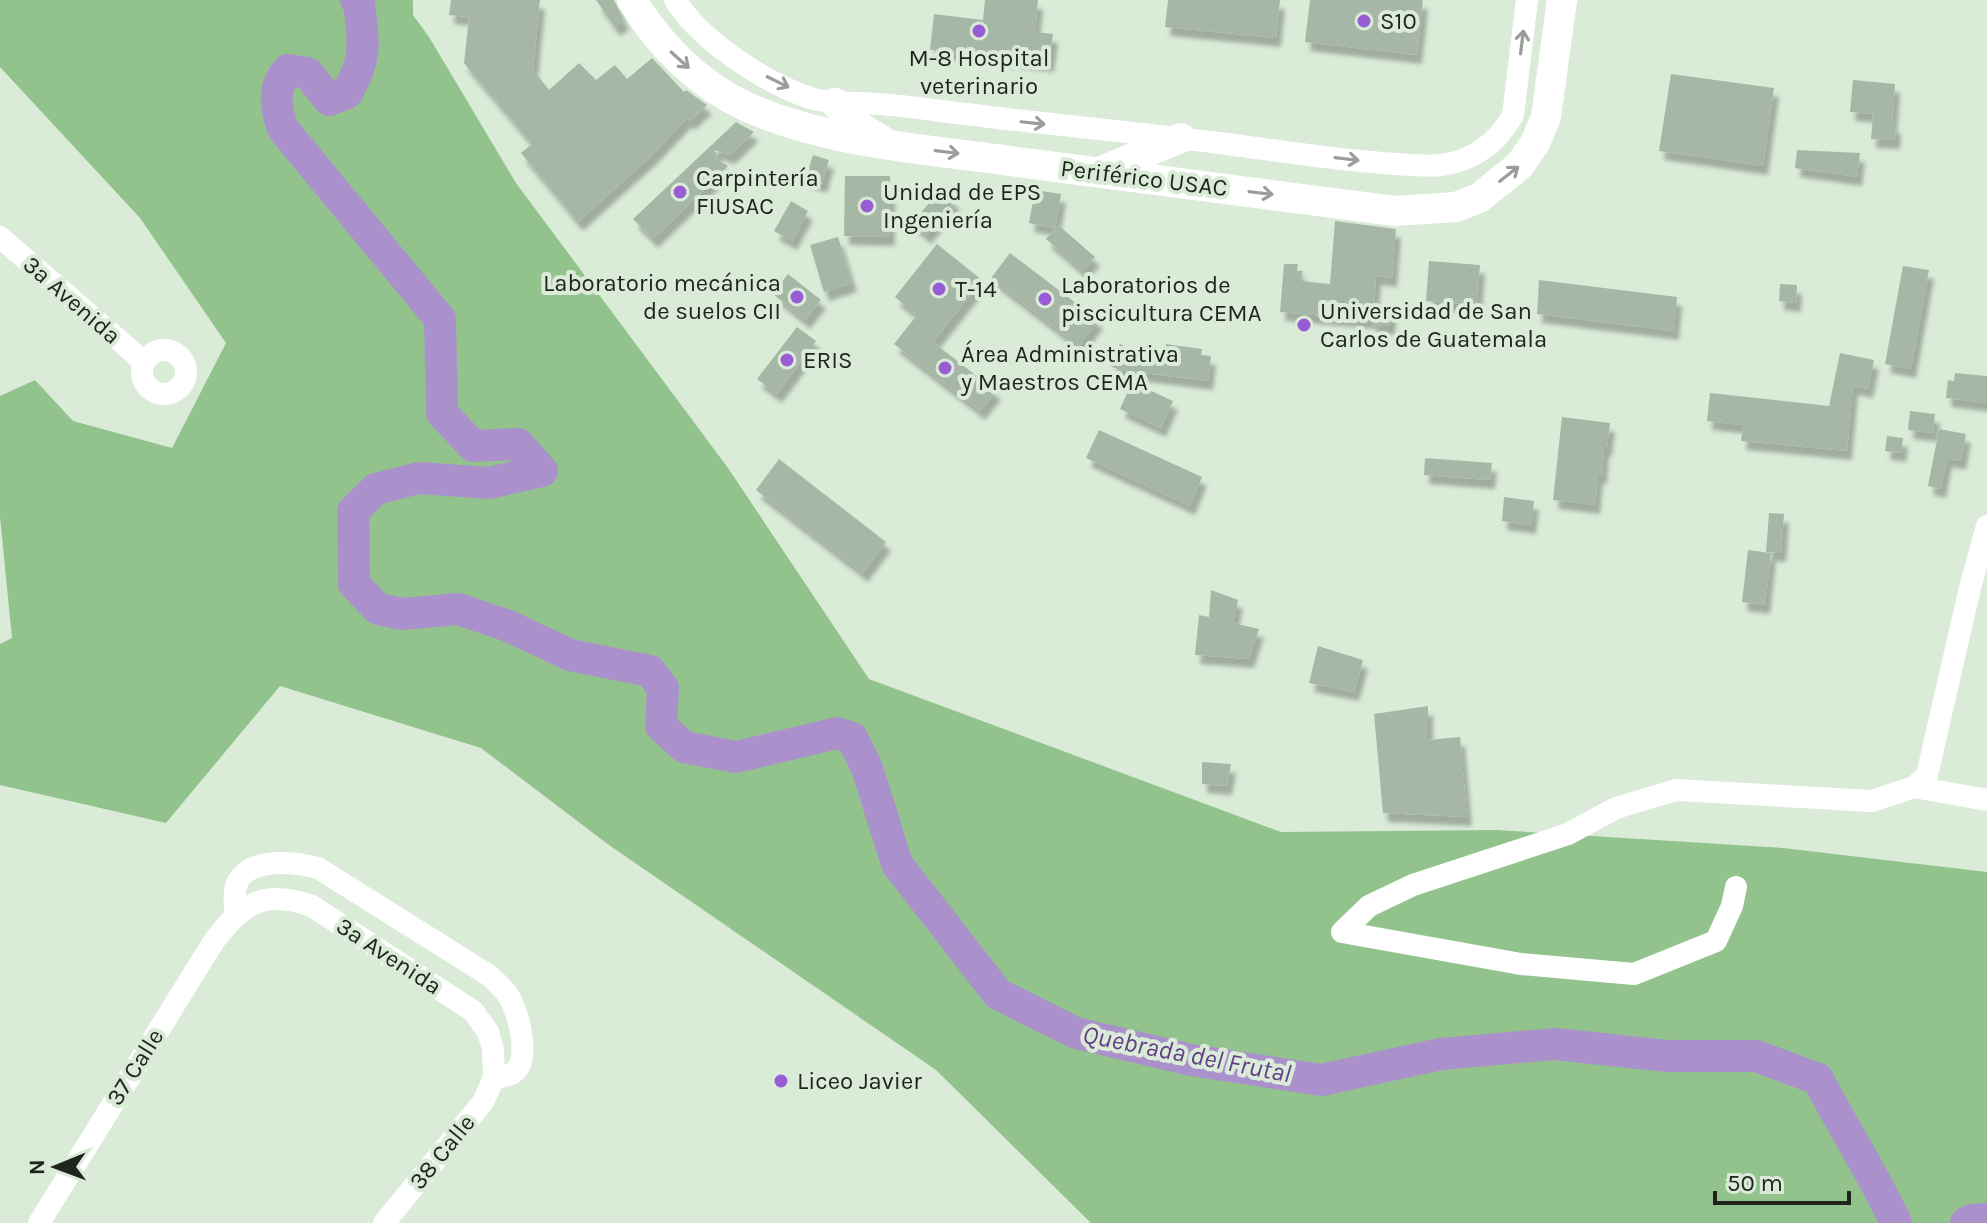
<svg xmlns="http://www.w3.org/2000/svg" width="1987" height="1223" font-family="Karla,sans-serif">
  <defs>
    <filter id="shadow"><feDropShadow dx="5" dy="9" stdDeviation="2" flood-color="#0004"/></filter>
  </defs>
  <rect width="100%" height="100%" fill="#daebd8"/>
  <!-- forest -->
  <polygon fill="#93c38d" points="0,0 413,0 413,15 429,37 516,183 728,468 869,679 1281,832 1497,830 1783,848 1987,872 1987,1223 1091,1223 936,1070 609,845 481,748 280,686 166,823 0,785 0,644 12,638 0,517 0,396 35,380 73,421 172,448 226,343 140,218 0,67"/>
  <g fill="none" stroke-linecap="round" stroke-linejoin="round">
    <!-- river -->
    <g stroke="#ab91cc" stroke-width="32">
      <path d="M 356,0 L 359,4 C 364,43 367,58 347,93 L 329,100 L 308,73 L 288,70 C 272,87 276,109 283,129 L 440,319 L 442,413 L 473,446 L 518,444 L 542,471 L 489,483 L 419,478 L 376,489 L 353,511 L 354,584 L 378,609 L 402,614 L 458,609 L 506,625 L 570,655 L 650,671 L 663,688 L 661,726 L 684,747 L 736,757 L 837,733 L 852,738 L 867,768 L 897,864 L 998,994 L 1076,1033 L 1191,1060 L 1321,1080 L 1441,1054 L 1555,1044 L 1667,1056 L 1756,1056 L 1818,1079 C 1843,1128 1873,1173 1896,1223"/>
      <polyline points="1966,1223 1971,1220 1987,1219"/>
    </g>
  </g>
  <!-- building -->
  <g fill="#a7b7a5" filter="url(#shadow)">
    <polygon points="451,0 540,0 533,70 549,90 579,63 596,80 615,65 627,79 652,58 684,92 686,90 707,105 690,121 687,118 653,154 578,222 521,153 532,144 464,63 469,17 449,15"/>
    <polygon points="596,0 614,0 624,21 615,27"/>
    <polygon points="985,0 1038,0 1035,32 1053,34 1049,63 930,50 934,14 983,20"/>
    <polygon points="1168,0 1280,0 1276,38 1165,27"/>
    <polygon points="1310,0 1423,0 1417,55 1305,42"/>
    <polygon points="1671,74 1774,88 1763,166 1659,151"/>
    <polygon points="1853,80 1895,84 1892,125 1896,125 1895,140 1871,139 1873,114 1850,112"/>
    <polygon points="736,122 754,132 730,155 714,150 717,154 715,158 728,166 653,239 633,219"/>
    <polygon points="1797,150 1860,153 1857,177 1795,168"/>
    <polygon points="813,155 829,160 822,184 805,179"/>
    <polygon points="845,176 890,176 890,237 844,236"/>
    <polygon points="941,189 955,201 926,235 912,223"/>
    <polygon points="1035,190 1061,194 1055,228 1029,223"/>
    <polygon points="791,201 808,211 792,241 774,231"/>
    <polygon points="1335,221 1396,229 1392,278 1376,276 1374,304 1392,305 1390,326 1372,325 1372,320 1280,312 1284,264 1298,264 1297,271 1302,271 1301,281 1330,284"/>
    <polygon points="1058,225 1095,257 1083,271 1046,239"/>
    <polygon points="838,237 852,283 824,292 810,245"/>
    <polygon points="937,244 982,280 933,342 996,391 980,411 894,344 917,315 895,297"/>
    <polygon points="1010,253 1098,320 1079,346 991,278"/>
    <polygon points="1429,261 1480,265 1477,305 1426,301"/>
    <polygon points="1903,266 1929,270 1911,369 1885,364"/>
    <polygon points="788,274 821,300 805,320 773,294"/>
    <polygon points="1539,280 1677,297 1674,331 1537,314"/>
    <polygon points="1780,284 1797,285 1796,303 1779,301"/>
    <polygon points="797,327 816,341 777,394 757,379"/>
    <polygon points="1120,344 1153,359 1154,350 1165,351 1166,344 1202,349 1201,355 1211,356 1208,381 1120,370 1110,366"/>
    <polygon points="1840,353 1874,360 1868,389 1853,386 1847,451 1741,441 1743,425 1707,421 1710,393 1829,406"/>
    <polygon points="1955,373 1987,376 1987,403 1946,398 1948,380 1954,381"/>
    <polygon points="1132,382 1173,401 1161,428 1120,409"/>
    <polygon points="1910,411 1935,414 1933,433 1908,430"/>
    <polygon points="1562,417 1610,423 1607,447 1604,447 1602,475 1598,475 1595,505 1553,500"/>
    <polygon points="1939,429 1966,434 1961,461 1947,458 1941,489 1928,486"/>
    <polygon points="1099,430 1202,477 1190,506 1086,458"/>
    <polygon points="1887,436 1903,438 1901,453 1885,451"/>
    <polygon points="1425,458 1492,463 1490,480 1424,475"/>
    <polygon points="779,459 886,542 863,573 756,490"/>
    <polygon points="1504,497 1534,501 1531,525 1502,521"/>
    <polygon points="1769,513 1784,514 1781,553 1766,552"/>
    <polygon points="1748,550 1771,553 1765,605 1742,602"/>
    <polygon points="1211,590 1238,600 1233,623 1259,629 1249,659 1195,655 1199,615 1209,617"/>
    <polygon points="1318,646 1363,660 1354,692 1309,683"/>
    <polygon points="1428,706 1428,740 1460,737 1467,817 1383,813 1374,714"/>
    <polygon points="1202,762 1231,764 1227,786 1202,784"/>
  </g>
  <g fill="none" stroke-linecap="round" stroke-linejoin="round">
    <!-- street -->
    <g stroke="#fff" stroke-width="22">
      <path d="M 675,0 C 702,42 764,82 810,98 C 826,103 842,102 858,103 C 878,103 899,106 919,108 C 1019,122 1119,130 1219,143 C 1273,150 1327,159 1382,163 C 1402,164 1422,167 1442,165 C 1473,161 1498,142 1513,115 L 1527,0"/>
      <polyline points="0,237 144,362"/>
      <circle cx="164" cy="372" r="22"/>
      <polyline points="1914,787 1987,800"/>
      <polyline points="1736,887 1732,906 1716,941 1634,974 1521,964 1342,932 1369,906 1413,885 1568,834 1616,808 1676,790 1872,801 1914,787 1927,775 1970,588 1987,526"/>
      <path d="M 235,914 C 235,903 233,891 238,881 C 252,857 295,862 318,868 L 490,976 C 496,982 503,988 508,995 C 518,1011 532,1060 513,1073 C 509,1076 500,1077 494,1078"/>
      <path d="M 39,1223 L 214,941 C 244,903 263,889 312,906 L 473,1011 L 488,1032 L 493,1049 L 494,1078 L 483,1102 L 384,1223"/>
    </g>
    <!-- secondary -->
    <g stroke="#fff" stroke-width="30">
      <path d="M 632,0 C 658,44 698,84 745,106 C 825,143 924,149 1010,161 C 1138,178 1267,194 1395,211 L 1456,207 L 1479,198 L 1520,165 L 1535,143 L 1546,117 L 1562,0"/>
      <polyline points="835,103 861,128 880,139"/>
      <polyline points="1101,171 1181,138"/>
    </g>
  </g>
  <!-- one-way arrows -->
  <defs><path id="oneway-shaft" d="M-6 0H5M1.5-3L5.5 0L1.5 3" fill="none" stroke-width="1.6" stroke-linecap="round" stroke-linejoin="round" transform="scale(2)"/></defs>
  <g stroke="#9a9d9a">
    <use href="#oneway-shaft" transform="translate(1522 42) rotate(-83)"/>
    <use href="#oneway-shaft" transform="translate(680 60) rotate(42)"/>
    <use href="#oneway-shaft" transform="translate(778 82) rotate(26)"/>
    <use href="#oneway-shaft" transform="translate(1033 123) rotate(6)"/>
    <use href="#oneway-shaft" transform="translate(947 152) rotate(7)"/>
    <use href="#oneway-shaft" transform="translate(1347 159) rotate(7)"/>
    <use href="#oneway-shaft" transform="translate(1509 174) rotate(-38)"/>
    <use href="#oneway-shaft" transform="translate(1261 193) rotate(7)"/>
  </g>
  <!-- markers -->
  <g fill="#985cd4" stroke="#daebd8" stroke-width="3">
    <circle cx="1364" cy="21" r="8"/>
    <circle cx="979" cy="31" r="8"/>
    <circle cx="680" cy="192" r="8"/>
    <circle cx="867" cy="206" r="8"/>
    <circle cx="939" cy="289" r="8"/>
    <circle cx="797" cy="297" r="8"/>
    <circle cx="1045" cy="299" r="8"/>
    <circle cx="1304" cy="325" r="8"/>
    <circle cx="787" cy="360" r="8"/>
    <circle cx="945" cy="368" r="8"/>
    <circle cx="781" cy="1081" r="8"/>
  </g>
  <g text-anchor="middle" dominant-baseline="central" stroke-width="8" stroke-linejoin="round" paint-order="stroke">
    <!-- poi labels -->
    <g font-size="24" fill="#1f251e" stroke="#daebd8" text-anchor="start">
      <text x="1380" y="21">S10</text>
      <text x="979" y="58" text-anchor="middle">M-8 Hospital<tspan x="979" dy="28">veterinario</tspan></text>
      <text x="696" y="178">Carpintería<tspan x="696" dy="28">FIUSAC</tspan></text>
      <text x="883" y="192">Unidad de EPS<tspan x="883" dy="28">Ingeniería</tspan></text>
      <text x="781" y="283" text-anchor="end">Laboratorio mecánica<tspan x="781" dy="28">de suelos CII</tspan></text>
      <text x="1061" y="285">Laboratorios de<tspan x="1061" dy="28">piscicultura CEMA</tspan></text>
      <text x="955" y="289">T-14</text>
      <text x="1320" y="311">Universidad de San<tspan x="1320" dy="28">Carlos de Guatemala</tspan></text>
      <text x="961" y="354">Área Administrativa<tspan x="961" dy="28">y Maestros CEMA</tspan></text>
      <text x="803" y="360">ERIS</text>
      <text x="797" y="1081">Liceo Javier</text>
    </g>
    <!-- street labels -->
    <g font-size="24" fill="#1f251e" stroke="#daebd8">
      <text transform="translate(1144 178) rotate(7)">Periférico USAC</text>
      <text transform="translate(72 300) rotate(41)">3a Avenida</text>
      <text transform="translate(389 956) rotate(33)">3a Avenida</text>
      <text transform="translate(135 1067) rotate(-58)">37 Calle</text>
      <text transform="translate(442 1152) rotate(-51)">38 Calle</text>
    </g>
    <!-- water labels -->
    <g font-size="26" font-style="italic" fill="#633f88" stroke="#daebd8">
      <text transform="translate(1187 1054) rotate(11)">Quebrada del Frutal</text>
    </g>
  </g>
  <!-- north arrow -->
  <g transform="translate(56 1167) rotate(269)" stroke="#daebd8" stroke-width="6" paint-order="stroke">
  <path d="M0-6L14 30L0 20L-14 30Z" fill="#1f251e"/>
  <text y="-12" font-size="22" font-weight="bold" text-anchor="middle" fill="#1f251e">N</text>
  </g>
  <!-- scale -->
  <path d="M1715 1191v12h134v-12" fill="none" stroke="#1f251e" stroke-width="4"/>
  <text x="1727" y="1191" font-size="24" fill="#1f251e" stroke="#daebd8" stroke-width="6" paint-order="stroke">50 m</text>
</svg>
